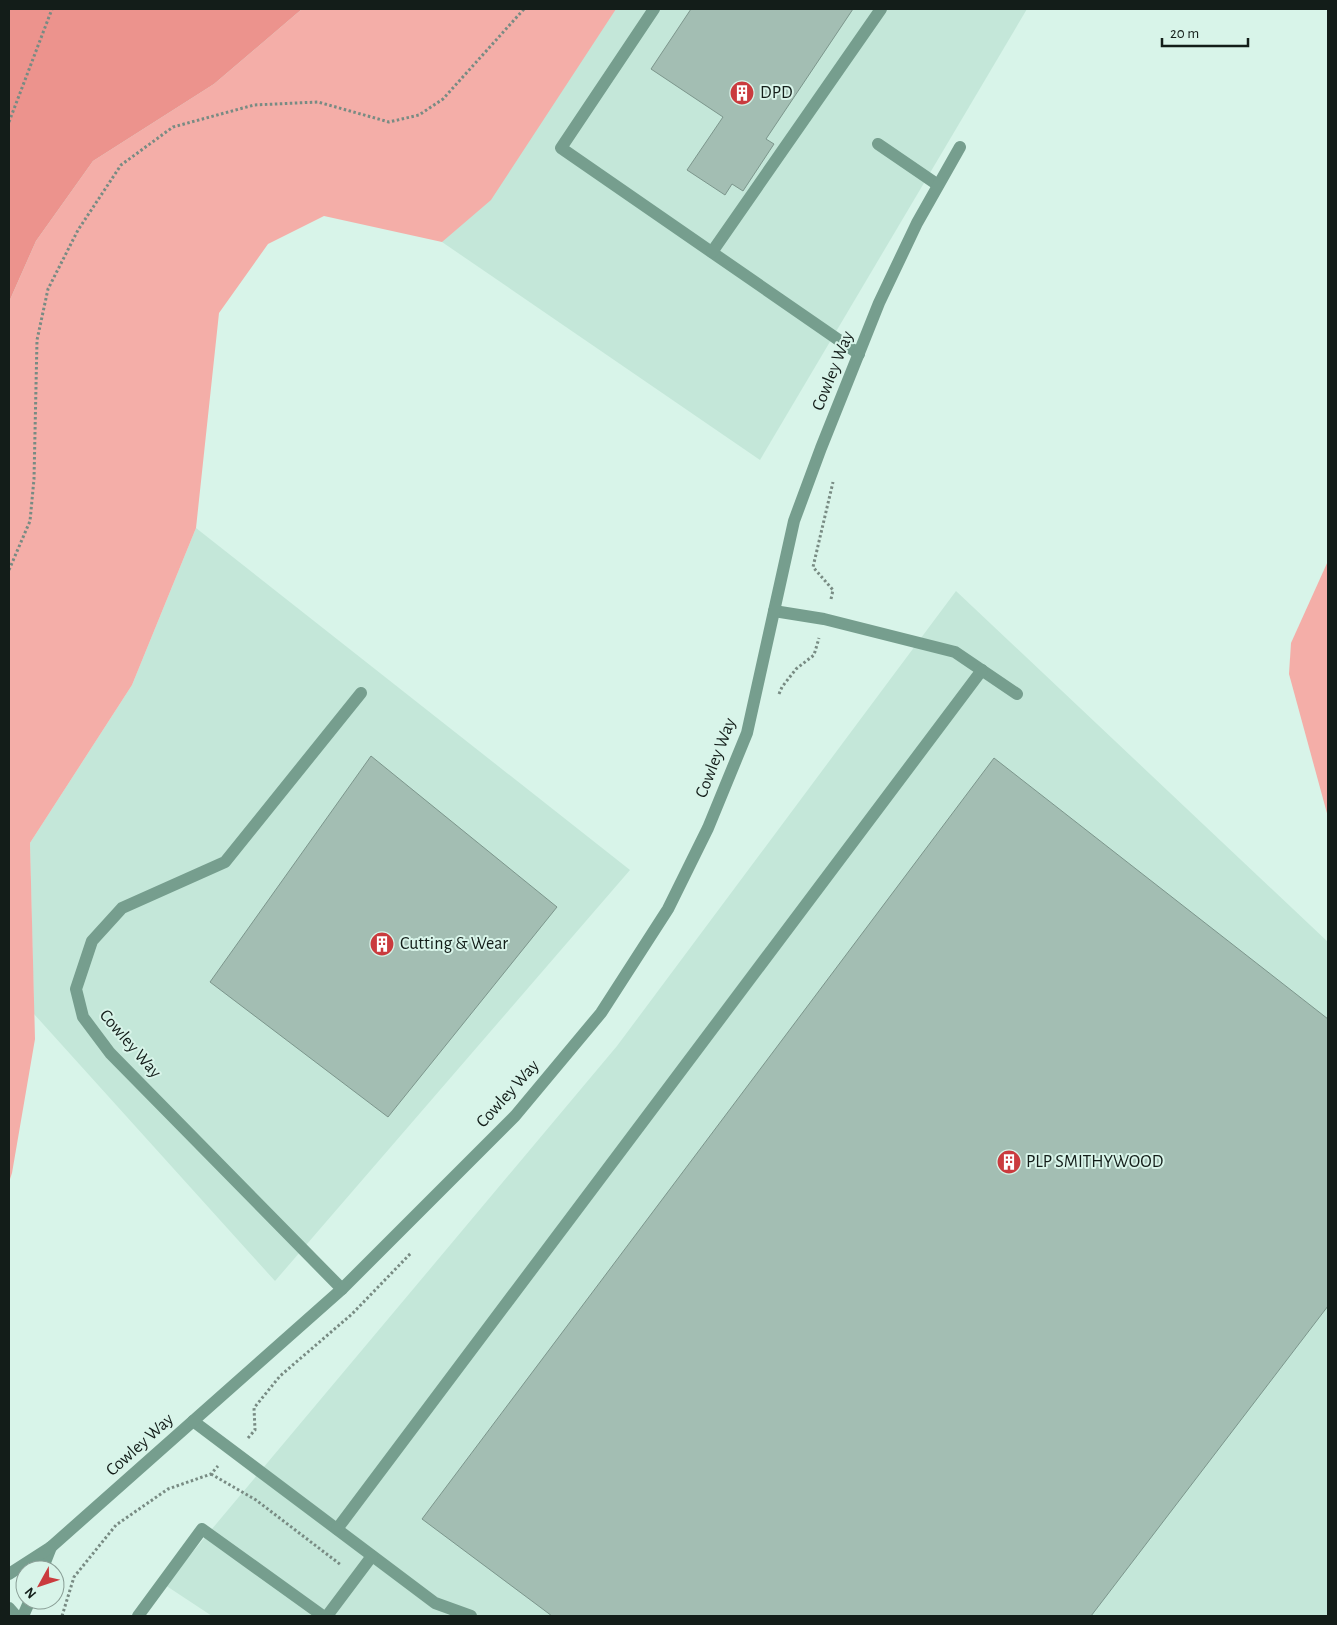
<svg xmlns="http://www.w3.org/2000/svg" width="1337" height="1625" font-family="'Alegreya Sans',sans-serif">
  <rect width="100%" height="100%" fill="#d8f4e9"/>
  <!-- built -->
  <g fill="#c4e7d9">
    <polygon points="604,9 1027,9 760,460 442,242"/>
    <polygon points="196,528 630,870 275,1281 34,1014 30,843 132,685"/>
    <polygon points="956,591 1328,942 1328,1616 212,1616 165,1585 617,1046"/>
  </g>
  <!-- green -->
  <g fill="#f4aea8">
    <polygon points="302,9 616,9 491,200 442,242 324,216 268,244 219,313 196,528 132,685 30,843 35,1039 12,1173 9,1182 9,302 36,241 93,161 214,84"/>
    <polygon points="1328,561 1328,817 1289,674 1291,643"/>
  </g>
  <!-- forest -->
  <polygon fill="#ec938d" points="9,9 302,9 214,84 93,161 36,241 9,302"/>
  <!-- building -->
  <g fill="#a3beb3" stroke="#7c968c">
    <polygon points="691,9 853,9 766,139 774,144 743,191 732,184 725,195 687,170 723,117 651,69"/>
    <polygon points="371,756 557,907 388,1117 210,982"/>
    <polygon points="994,758 1328,1019 1328,1306 1091,1616 552,1616 422,1519"/>
  </g>
  <g fill="none" stroke-linecap="round" stroke-linejoin="round">
    <!-- path -->
    <g stroke="#788b83" stroke-width="3" stroke-dasharray="2.5 2.5" stroke-linecap="butt">
      <polyline points="9,122 52,9"/>
      <polyline points="9,570 30,521 34,479 37,340 48,289 78,230 121,165 173,127 254,105 318,102 389,122 419,115 443,99 524,9"/>
      <polyline points="831,599 833,590 813,567 833,482"/>
      <polyline points="779,694 782,687 796,669 814,655 819,638"/>
      <polyline points="248,1438 255,1430 254,1408 280,1376 352,1314 411,1253"/>
      <polyline points="211,1474 256,1500 341,1565"/>
      <polyline points="62,1616 74,1577 116,1525 168,1489 211,1474 218,1466"/>
    </g>
    <!-- minor -->
    <g stroke="#769e8e" stroke-width="12">
      <polyline points="654,9 561,148 859,354"/>
      <polyline points="878,144 938,185"/>
      <polyline points="712,252 881,9"/>
      <polyline points="774,611 824,619 955,652 1017,694"/>
      <polyline points="342,1289 110,1053 83,1017 76,989 92,941 122,908 225,862 361,693"/>
      <polyline points="193,1421 435,1603 471,1616"/>
      <polyline points="337,1529 982,670"/>
      <polyline points="42,1570 51,1547"/>
      <polyline points="9,1574 51,1547 342,1289 515,1116 601,1013 668,909 708,828 747,733 794,521 821,448 879,303 917,223 960,147"/>
      <polyline points="9,1608 16,1616"/>
      <polyline points="23,1616 30,1600"/>
      <polyline points="138,1616 202,1529 323,1616"/>
      <polyline points="327,1616 372,1556"/>
    </g>
  </g>
  <!-- icons -->
  <defs>
    <symbol id="building-disc" viewBox="-11 -11 22 22"><circle r="9.5" fill="#ca3b3e" stroke="#d8f4e9"/><path d="M-4-6H4V6H1V3H-1V6H-4ZM-2.5-4.3h1.7v1.8h-1.7ZM.8-4.3h1.7v1.8H.8ZM-2.5-1h1.7V.8h-1.7ZM.8-1h1.7V.8H.8Z" fill="#fff"/></symbol>
  </defs>
  <g fill-rule="evenodd">
    <use href="#building-disc" x="728" y="79" width="28" height="28"/>
    <use href="#building-disc" x="368" y="930" width="28" height="28"/>
    <use href="#building-disc" x="995" y="1148" width="28" height="28"/>
  </g>
  <g text-anchor="middle" dominant-baseline="central" stroke-width="4" stroke-linejoin="round" paint-order="stroke">
    <!-- poi labels -->
    <g font-size="18" fill="#131d19" stroke="#d8f4e9" text-anchor="start">
      <text x="760" y="93">DPD</text>
      <text x="400" y="944">Cutting &amp; Wear</text>
      <text x="1026" y="1162">PLP SMITHYWOOD</text>
    </g>
    <!-- street labels -->
    <g font-size="18" fill="#131d19" stroke="#d8f4e9">
      <text transform="translate(833 371) rotate(-68)">Cowley Way</text>
      <text transform="translate(716 758) rotate(-69)">Cowley Way</text>
      <text transform="translate(130 1044) rotate(49)">Cowley Way</text>
      <text transform="translate(508 1094) rotate(-48)">Cowley Way</text>
      <text transform="translate(140 1445) rotate(-42)">Cowley Way</text>
    </g>
  </g>
  <!-- border -->
  <rect width="1337" height="1625" fill="none" stroke="#131d19" stroke-width="20"/>
  <!-- north arrow -->
  <g transform="translate(40 1585) rotate(230)"><circle r="24" fill="#d8f4e9" stroke="#899e96"/>
  <path d="M0-4L9 19L0 12L-9 19Z" fill="#ca3b3e"/>
  <text y="-8" font-size="14" font-weight="bold" text-anchor="middle" fill="#131d19">N</text>
  </g>
  <!-- scale -->
  <path d="M1162 38v8h86v-8" fill="none" stroke="#131d19" stroke-width="2.5"/>
  <text x="1170" y="38" font-size="15" fill="#131d19" stroke="#d8f4e9" stroke-width="4" paint-order="stroke">20 m</text>
</svg>
